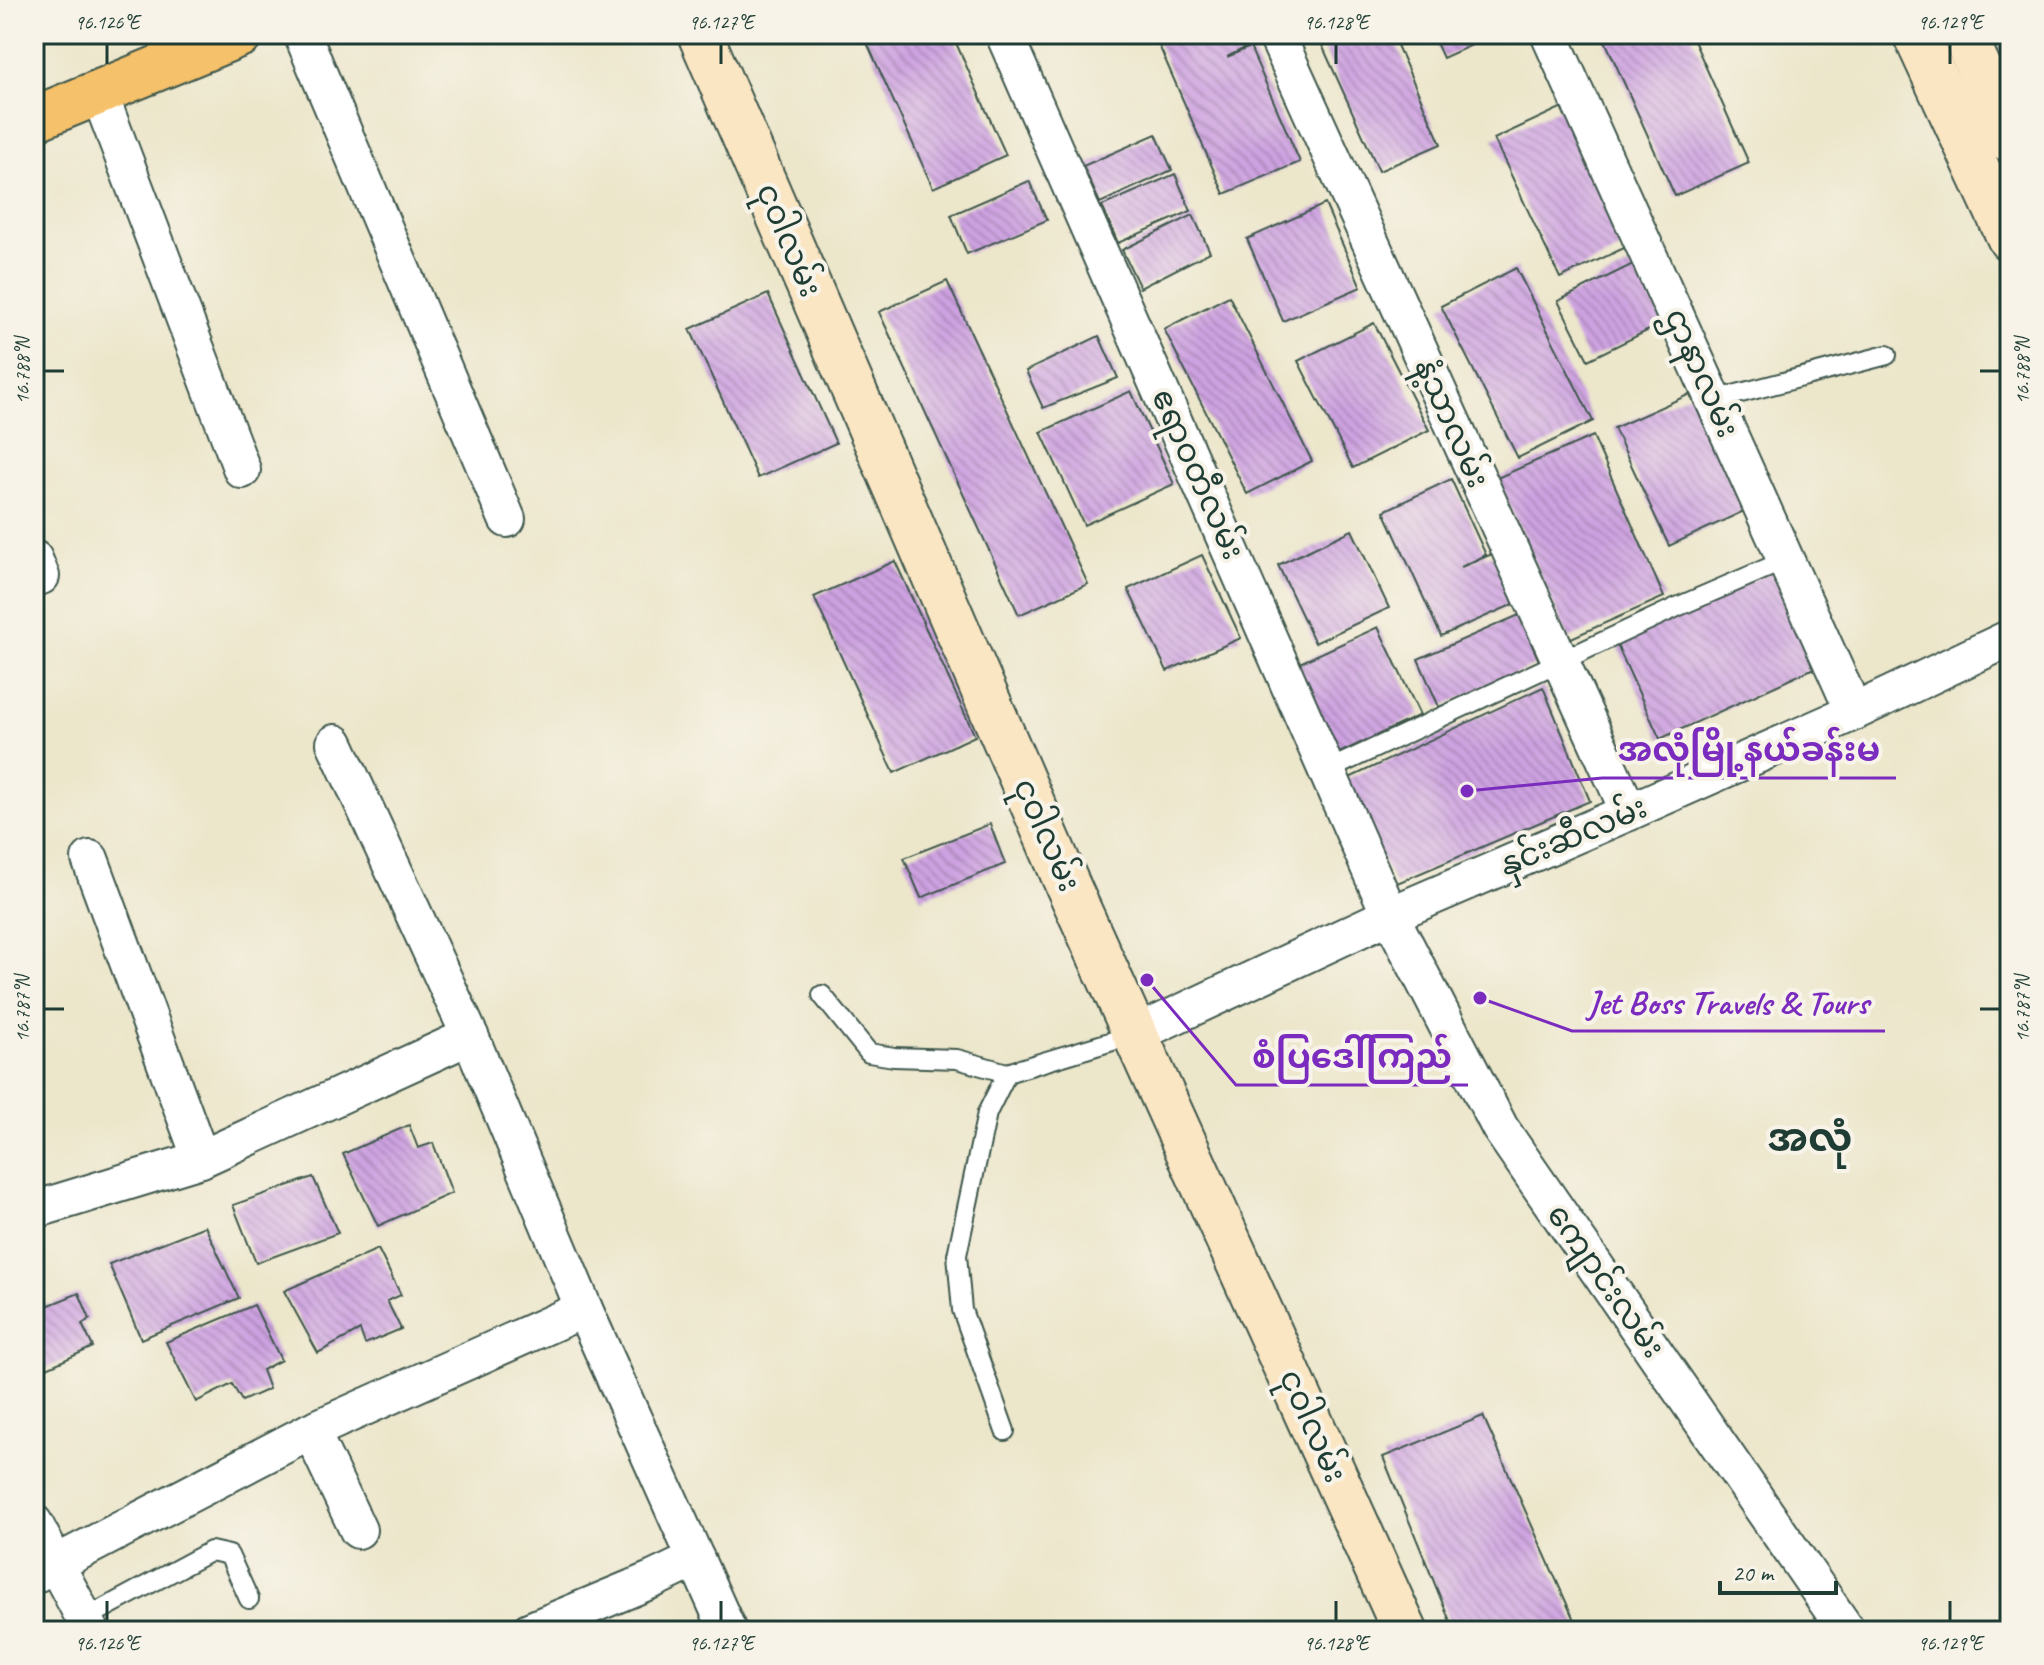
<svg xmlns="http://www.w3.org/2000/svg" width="2044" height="1665" font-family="Caveat,'Noto Sans Myanmar',sans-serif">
  <defs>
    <pattern id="building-back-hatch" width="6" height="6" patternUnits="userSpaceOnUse" patternTransform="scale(2)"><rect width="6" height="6" fill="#cea2e1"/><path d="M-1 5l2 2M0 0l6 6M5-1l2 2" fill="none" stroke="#a785b7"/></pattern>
  </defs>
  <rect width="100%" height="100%" fill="#f7f3e8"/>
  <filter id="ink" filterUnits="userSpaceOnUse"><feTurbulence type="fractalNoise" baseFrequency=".0125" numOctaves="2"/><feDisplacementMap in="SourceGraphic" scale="16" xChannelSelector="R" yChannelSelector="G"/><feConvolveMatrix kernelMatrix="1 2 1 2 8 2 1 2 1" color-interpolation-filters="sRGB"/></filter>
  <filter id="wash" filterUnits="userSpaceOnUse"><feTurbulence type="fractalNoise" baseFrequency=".006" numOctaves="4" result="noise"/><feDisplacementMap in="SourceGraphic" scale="32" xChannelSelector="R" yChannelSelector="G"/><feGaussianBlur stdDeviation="1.8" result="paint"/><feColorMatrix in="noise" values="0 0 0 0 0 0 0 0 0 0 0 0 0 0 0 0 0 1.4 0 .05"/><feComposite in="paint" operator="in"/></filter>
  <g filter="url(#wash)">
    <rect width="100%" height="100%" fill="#ece6cb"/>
    <g id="blocks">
      <!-- building -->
      <g fill="url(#building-back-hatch)">
        <polygon points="863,34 952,34 1006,155 933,188"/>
        <polygon points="1154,34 1241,34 1247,47 1227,57 1250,47 1300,162 1224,194"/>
        <polygon points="1317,34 1392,34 1441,144 1379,171"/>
        <polygon points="1432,34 1496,34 1443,58"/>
        <polygon points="1602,34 1691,34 1749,163 1675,196"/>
        <polygon points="1571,103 1637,242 1560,278 1494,139"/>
        <polygon points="1156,134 1172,170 1100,203 1083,166"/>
        <polygon points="1175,174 1191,211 1118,243 1102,206"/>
        <polygon points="1029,181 1047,220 967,254 951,215"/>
        <polygon points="1325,204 1361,287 1283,321 1247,239"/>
        <polygon points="1193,215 1210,252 1140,288 1122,250"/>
        <polygon points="1635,263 1665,322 1588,360 1558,301"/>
        <polygon points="1516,268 1593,421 1518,458 1441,306"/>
        <polygon points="947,281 1088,584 1019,615 879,312"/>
        <polygon points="768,294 836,443 758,478 690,329"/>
        <polygon points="1229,296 1312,461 1247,494 1164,329"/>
        <polygon points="1374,323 1429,430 1353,468 1298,361"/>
        <polygon points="1099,336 1118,378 1043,408 1026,371"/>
        <polygon points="1131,391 1174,484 1084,525 1041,432"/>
        <polygon points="1690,394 1744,511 1669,546 1614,428"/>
        <polygon points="1593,436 1664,597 1569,639 1497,478"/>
        <polygon points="1451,479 1486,555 1461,567 1492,554 1514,604 1441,636 1384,511"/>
        <polygon points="1352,530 1389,608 1315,643 1278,565"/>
        <polygon points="1202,555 1241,638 1167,671 1128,589"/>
        <polygon points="895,561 975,736 894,773 814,597"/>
        <polygon points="1781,567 1825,663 1660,739 1616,643"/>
        <polygon points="1519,615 1540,663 1439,707 1418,659"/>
        <polygon points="1378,627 1420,715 1335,755 1293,666"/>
        <polygon points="1543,687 1590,801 1395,884 1343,781"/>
        <polygon points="990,824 1005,864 921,898 904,858"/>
        <polygon points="409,1125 418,1148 433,1143 452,1193 378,1226 343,1154"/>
        <polygon points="313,1177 338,1233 256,1263 233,1205"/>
        <polygon points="205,1226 239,1298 141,1339 109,1264"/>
        <polygon points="378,1249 401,1295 387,1301 401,1329 365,1344 360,1330 318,1353 284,1291"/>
        <polygon points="79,1293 90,1319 82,1324 93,1347 34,1374 34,1301 42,1297 47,1306"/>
        <polygon points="254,1305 281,1360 262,1370 269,1389 242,1401 232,1384 196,1402 166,1342"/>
        <polygon points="1483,1416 1579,1631 1454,1631 1383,1457"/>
      </g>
    </g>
  </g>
  <g filter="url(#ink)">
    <use href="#blocks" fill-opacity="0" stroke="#3e564b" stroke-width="2"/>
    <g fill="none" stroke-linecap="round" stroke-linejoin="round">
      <defs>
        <g id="lane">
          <polyline points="1714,400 1887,355"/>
          <polyline points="1328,770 1677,607 1786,560"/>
          <polyline points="822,995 869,1053 894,1057 957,1059 1007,1073"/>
          <polyline points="1005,1431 962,1310 957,1255 987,1113 1007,1073 1136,1034"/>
          <polyline points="84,1619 211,1551 229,1555 249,1599"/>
        </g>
        <g id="street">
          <polyline points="302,34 507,519"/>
          <polyline points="1004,34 1390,915 1500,1128 1847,1631"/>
          <polyline points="1276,34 1629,812"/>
          <polyline points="1549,34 1854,712"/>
          <polyline points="99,93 242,470"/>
          <polyline points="34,559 41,576"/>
          <polyline points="335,743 470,1036 584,1309 728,1631"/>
          <polyline points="90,859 201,1159"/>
          <polyline points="1136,1034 1390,915 1629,812 1854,712 2010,638"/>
          <polyline points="34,1210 201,1159 470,1036"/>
          <polyline points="311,1431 358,1530"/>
          <polyline points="34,1523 91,1631"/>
          <polyline points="34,1575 311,1431 584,1309"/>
          <polyline points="529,1631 654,1579 696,1559"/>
        </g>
        <g id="secondary">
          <polyline points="700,34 1068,886 1405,1631"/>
          <polyline points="1915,34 2010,239"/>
          <polyline points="1964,34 2010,140"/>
        </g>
        <polyline id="primary" points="34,119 241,34"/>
      </defs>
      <!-- lane casing -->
      <use href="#lane" stroke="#3e564b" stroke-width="22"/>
      <!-- street casing -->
      <use href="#street" stroke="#3e564b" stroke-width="40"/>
      <!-- secondary casing -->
      <use href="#secondary" stroke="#3e564b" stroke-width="48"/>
      <!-- primary casing -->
      <use href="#primary" stroke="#3e564b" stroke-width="48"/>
      <!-- lane -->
      <use href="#lane" stroke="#fff" stroke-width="18"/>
      <!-- street -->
      <use href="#street" stroke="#fff" stroke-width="36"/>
      <!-- secondary -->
      <use href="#secondary" stroke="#fbe6c4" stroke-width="44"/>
      <!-- primary -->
      <use href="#primary" stroke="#f5c16b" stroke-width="44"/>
    </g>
  </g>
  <!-- ticks -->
  <path fill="none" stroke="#1f3d34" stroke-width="3" d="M 107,44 L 107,64M 721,44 L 721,64M 1336,44 L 1336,64M 1950,44 L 1950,64M 44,371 L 64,371M 1980,371 L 2000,371M 44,1009 L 64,1009M 1980,1009 L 2000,1009M 107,1601 L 107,1621M 721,1601 L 721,1621M 1336,1601 L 1336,1621M 1950,1601 L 1950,1621"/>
  <g text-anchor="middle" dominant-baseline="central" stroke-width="8" stroke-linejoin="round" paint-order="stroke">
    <!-- street labels -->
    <g font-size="32" fill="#1f3d34" stroke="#f7f3e8">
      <text transform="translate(789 240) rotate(67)">ငုဝါလမ်း</text>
      <text transform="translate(1702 373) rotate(66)">ဌာနာလမ်း</text>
      <text transform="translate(1452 423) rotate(66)">နံ့သာလမ်း</text>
      <text transform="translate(1198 474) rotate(66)">ဧရာဝတီလမ်း</text>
      <text transform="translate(1047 835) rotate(66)">ငုဝါလမ်း</text>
      <text transform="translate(1573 836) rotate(-23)">နှင်းဆီလမ်း</text>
      <text transform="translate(1606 1281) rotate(55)">ကျောင်းလမ်း</text>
      <text transform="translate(1313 1426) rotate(66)">ငုဝါလမ်း</text>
    </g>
    <!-- district labels -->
    <g font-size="40" font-weight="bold" fill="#1f3d34" stroke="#f7f3e8">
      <text x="1810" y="1138">အလုံ</text>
    </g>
  </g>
  <!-- callouts -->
  <path fill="none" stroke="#7b2cbf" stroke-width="3" d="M1467 791L1602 778H1896M1480 998L1572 1031H1885M1147 980L1236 1085H1468"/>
  <g fill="#7b2cbf" stroke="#f7f3e8" stroke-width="3">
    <circle cx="1467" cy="791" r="8"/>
    <circle cx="1480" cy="998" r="8"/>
    <circle cx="1147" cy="980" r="8"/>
  </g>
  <g font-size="34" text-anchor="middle" font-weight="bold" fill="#7b2cbf" stroke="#f7f3e8" stroke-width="8" stroke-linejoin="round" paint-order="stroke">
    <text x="1749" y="761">အလုံမြို့နယ်ခန်းမ</text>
    <text x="1728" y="1014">Jet Boss Travels &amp; Tours</text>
    <text x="1352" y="1068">စံပြဒေါ်ကြည်</text>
  </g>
  <!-- margin -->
  <rect width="2044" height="1665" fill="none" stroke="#f7f3e8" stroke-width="88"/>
  <!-- scale -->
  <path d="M1720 1581v12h116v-12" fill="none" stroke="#1f3d34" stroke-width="4"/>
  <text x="1732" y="1581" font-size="24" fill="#1f3d34" stroke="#f7f3e8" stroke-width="6" paint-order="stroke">20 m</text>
  <rect x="44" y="44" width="1956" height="1577" fill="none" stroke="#1f3d34" stroke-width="3"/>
  <g font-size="20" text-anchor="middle" fill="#1f3d34">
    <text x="107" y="29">96.126°E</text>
    <text x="721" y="29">96.127°E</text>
    <text x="1336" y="29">96.128°E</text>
    <text x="1950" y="29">96.129°E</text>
    <text transform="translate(22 371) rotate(-90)" y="7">16.788°N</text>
    <text transform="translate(2022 371) rotate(-90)" y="7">16.788°N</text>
    <text transform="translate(22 1009) rotate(-90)" y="7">16.787°N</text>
    <text transform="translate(2022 1009) rotate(-90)" y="7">16.787°N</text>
    <text x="107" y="1650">96.126°E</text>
    <text x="721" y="1650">96.127°E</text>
    <text x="1336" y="1650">96.128°E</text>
    <text x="1950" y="1650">96.129°E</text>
  </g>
</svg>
